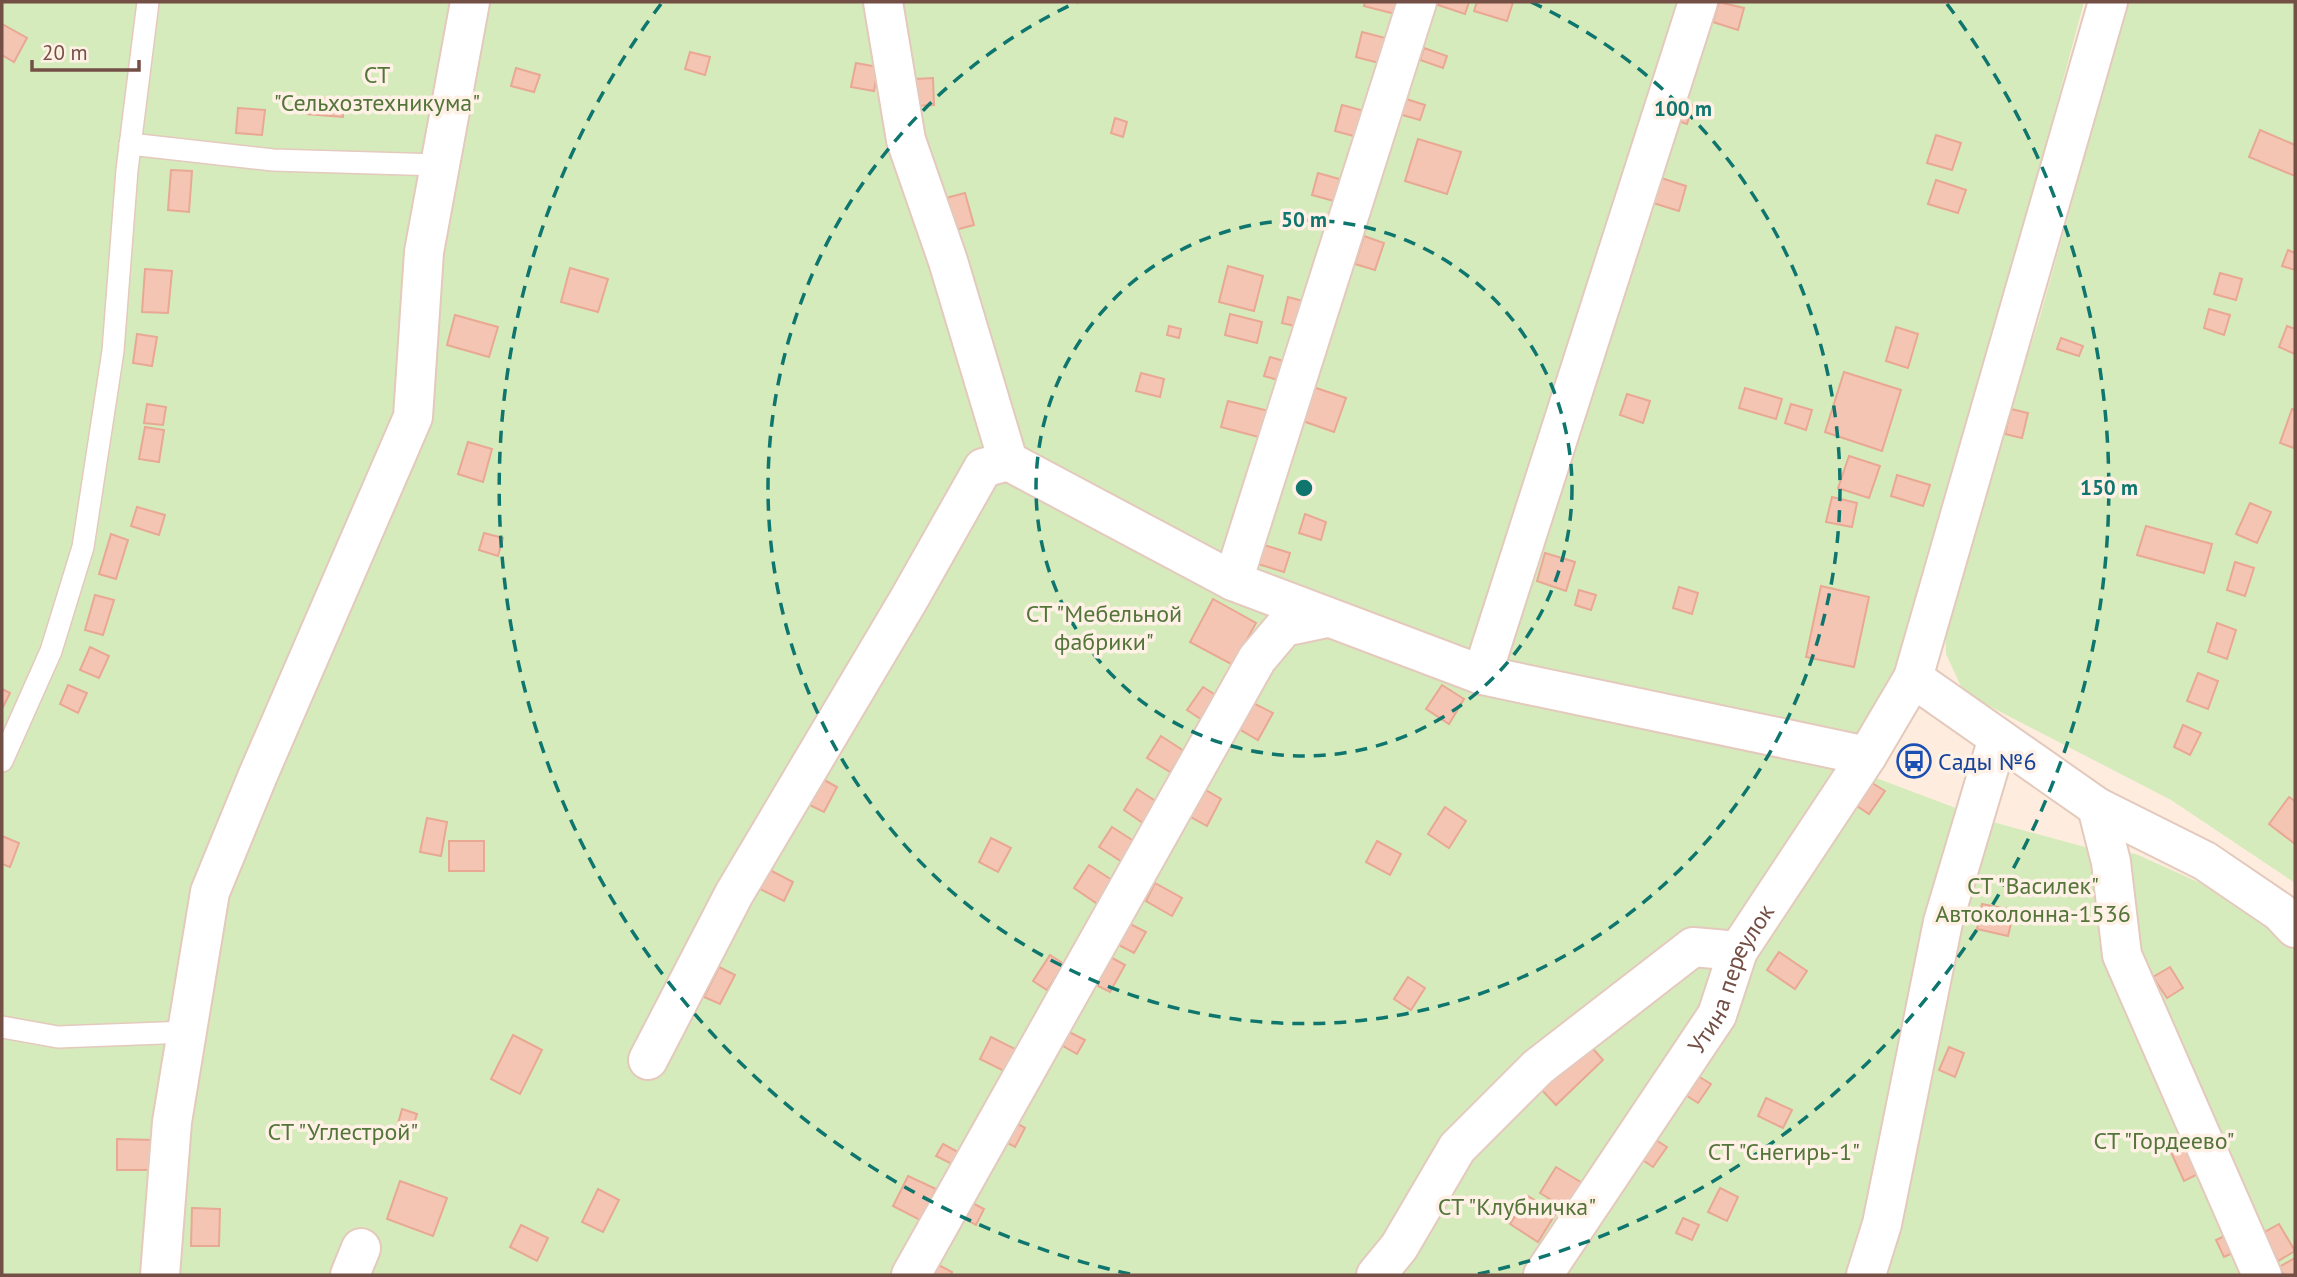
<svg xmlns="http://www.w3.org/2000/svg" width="2297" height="1277" font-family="'PT Sans',sans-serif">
  <rect width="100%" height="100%" fill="#feedde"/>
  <!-- green -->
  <g fill="#d6ebbc">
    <polygon points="2,2 2084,2 2030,204 1886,704 1839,764 1993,822 2085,847 2136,854 2238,900 2295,948 2295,1275 2,1275"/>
    <polygon points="2128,2 2295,2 2295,883 2171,800 1964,693 1946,654 1945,613 2039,320"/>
  </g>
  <!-- building -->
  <g fill="#f5c5b4" stroke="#e8a893" stroke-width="2">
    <polygon points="1365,2 1403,2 1399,15 1364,6"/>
    <polygon points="1432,2 1469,2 1465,14 1432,3"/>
    <polygon points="1477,2 1513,2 1507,21 1474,11"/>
    <polygon points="1719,2 1744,8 1738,30 1713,22"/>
    <polygon points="2,24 27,38 14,62 2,55"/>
    <polygon points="1362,32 1393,40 1387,65 1356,57"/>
    <polygon points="1424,48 1447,56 1443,68 1420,60"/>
    <polygon points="690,52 710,57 705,75 685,69"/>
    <polygon points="856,63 878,67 874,91 851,87"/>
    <polygon points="516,68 540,75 534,92 511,86"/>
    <polygon points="933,78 934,105 915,106 915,79"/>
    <polygon points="309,97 344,100 343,117 307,114"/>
    <polygon points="1403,98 1425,105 1420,120 1399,114"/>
    <polygon points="1684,102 1693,105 1687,124 1678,121"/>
    <polygon points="1342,105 1368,112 1361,138 1335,131"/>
    <polygon points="238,108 265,110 262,135 236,133"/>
    <polygon points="1115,118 1127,122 1123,137 1111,133"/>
    <polygon points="2260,130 2295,145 2295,176 2249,157"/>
    <polygon points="1936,135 1961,143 1952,170 1927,163"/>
    <polygon points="1418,139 1461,152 1447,194 1405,181"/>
    <polygon points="171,170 192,171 189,212 168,210"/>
    <polygon points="1318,173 1350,182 1345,204 1312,195"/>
    <polygon points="1658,177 1686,186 1679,211 1650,202"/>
    <polygon points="1936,180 1966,190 1958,213 1928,204"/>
    <polygon points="965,193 974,225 955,230 946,198"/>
    <polygon points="1364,236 1384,243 1375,270 1355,264"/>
    <polygon points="2288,250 2295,253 2295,270 2282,266"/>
    <polygon points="1228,266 1263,276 1254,311 1219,302"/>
    <polygon points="570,268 608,279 598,312 561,302"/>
    <polygon points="145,269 172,271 168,313 142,312"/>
    <polygon points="2220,273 2242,279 2236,300 2214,294"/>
    <polygon points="1288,297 1314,304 1307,329 1282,323"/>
    <polygon points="2209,309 2230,315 2224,335 2204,328"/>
    <polygon points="1230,314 1262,322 1257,343 1225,335"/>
    <polygon points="455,315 498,327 489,357 447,345"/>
    <polygon points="1169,326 1181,329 1179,338 1167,335"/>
    <polygon points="2287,326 2295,329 2295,354 2279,347"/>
    <polygon points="1896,327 1918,334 1908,368 1886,361"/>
    <polygon points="137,334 157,337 152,366 133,363"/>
    <polygon points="2061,338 2083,346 2079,356 2057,349"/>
    <polygon points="1270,357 1287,362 1282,381 1264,376"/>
    <polygon points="1844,372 1901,390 1882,451 1825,432"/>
    <polygon points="1141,373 1164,379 1160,397 1136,391"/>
    <polygon points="1310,386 1346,398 1334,432 1300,420"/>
    <polygon points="1745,388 1782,399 1776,419 1739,408"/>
    <polygon points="1627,394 1650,401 1643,423 1620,415"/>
    <polygon points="1228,401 1277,413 1270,440 1221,427"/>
    <polygon points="147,404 166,407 163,425 144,423"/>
    <polygon points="1791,404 1812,410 1806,430 1785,423"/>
    <polygon points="2011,409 2028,413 2022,438 2005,434"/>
    <polygon points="2292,409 2295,410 2294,448 2280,443"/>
    <polygon points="145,427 164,430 159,462 139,459"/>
    <polygon points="468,442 492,449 483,482 458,474"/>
    <polygon points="1849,456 1880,466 1869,498 1838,488"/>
    <polygon points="1897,475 1930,485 1923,506 1891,496"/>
    <polygon points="1832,497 1857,503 1852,527 1826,522"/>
    <polygon points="2250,503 2271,512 2257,543 2236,534"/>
    <polygon points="137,507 165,515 159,535 131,526"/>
    <polygon points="1305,514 1326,522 1321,540 1299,533"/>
    <polygon points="2146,526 2212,544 2204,573 2137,555"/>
    <polygon points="484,533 503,538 498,556 479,550"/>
    <polygon points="111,534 128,540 116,579 99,574"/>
    <polygon points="1264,545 1290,553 1284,572 1258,564"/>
    <polygon points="1545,553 1575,562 1566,591 1537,581"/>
    <polygon points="2235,562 2254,568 2245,596 2227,590"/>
    <polygon points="1821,586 1869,597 1854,667 1806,657"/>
    <polygon points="1679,587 1698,593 1692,614 1673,608"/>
    <polygon points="1579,590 1596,595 1591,610 1575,605"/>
    <polygon points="95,595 114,600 103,635 85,630"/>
    <polygon points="1213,599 1256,623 1233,665 1190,642"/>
    <polygon points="2217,623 2236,630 2227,659 2208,652"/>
    <polygon points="90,647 109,656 99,678 80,670"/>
    <polygon points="2198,673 2218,681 2208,709 2187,701"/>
    <polygon points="68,685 87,693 78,713 60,704"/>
    <polygon points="1442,685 1464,699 1449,724 1426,709"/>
    <polygon points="1203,687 1222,699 1207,723 1187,710"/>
    <polygon points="2,689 10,693 3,707 2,706"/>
    <polygon points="1253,703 1273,713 1258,740 1239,729"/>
    <polygon points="2183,725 2201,733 2190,755 2174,747"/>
    <polygon points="1161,736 1184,751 1170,772 1147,758"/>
    <polygon points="815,775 837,787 824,812 801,801"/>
    <polygon points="1869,781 1885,791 1869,814 1854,804"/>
    <polygon points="1137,789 1157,802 1143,823 1124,810"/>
    <polygon points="1204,789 1221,799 1207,826 1189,816"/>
    <polygon points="2289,797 2295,801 2295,844 2269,824"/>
    <polygon points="1445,807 1466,821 1449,848 1428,834"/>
    <polygon points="427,818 447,822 441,856 420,852"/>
    <polygon points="1112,827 1140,845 1127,865 1099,847"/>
    <polygon points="2,836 19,843 10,867 2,864"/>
    <polygon points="991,838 1011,848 998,872 979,862"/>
    <rect x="449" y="841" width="35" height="30"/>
    <polygon points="1377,841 1401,854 1390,875 1366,862"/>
    <polygon points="1089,865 1115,882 1099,905 1074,888"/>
    <polygon points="764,867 793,882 784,901 754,886"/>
    <polygon points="1155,883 1182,898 1172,916 1146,901"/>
    <polygon points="1982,904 2014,910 2008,936 1977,929"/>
    <polygon points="1126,922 1146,932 1134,953 1115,943"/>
    <polygon points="1779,952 1807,971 1795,989 1767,970"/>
    <polygon points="1105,954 1125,965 1110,992 1090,982"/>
    <polygon points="1050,955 1064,964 1047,990 1033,981"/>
    <polygon points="719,967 735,975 720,1004 704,997"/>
    <polygon points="2170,967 2183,988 2167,998 2153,977"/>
    <polygon points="1408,977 1425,988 1411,1010 1394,999"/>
    <polygon points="1063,1029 1085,1040 1077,1054 1056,1042"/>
    <polygon points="513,1035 542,1050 520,1094 491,1079"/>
    <polygon points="991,1037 1019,1051 1008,1073 980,1059"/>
    <polygon points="1587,1042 1603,1060 1556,1105 1539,1087"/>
    <polygon points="1949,1047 1964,1053 1955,1077 1939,1070"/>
    <polygon points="1693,1073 1711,1084 1698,1103 1681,1092"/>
    <polygon points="1766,1098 1792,1110 1783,1128 1758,1116"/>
    <polygon points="402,1109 417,1114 408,1142 394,1138"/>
    <polygon points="1011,1120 1025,1128 1015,1147 1000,1139"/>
    <polygon points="1651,1137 1667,1147 1653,1167 1638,1157"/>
    <polygon points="117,1139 154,1140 154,1170 117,1170"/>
    <polygon points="2188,1142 2202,1172 2184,1181 2170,1150"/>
    <polygon points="943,1144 958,1152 952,1164 936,1156"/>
    <polygon points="1556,1167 1584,1184 1568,1210 1540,1193"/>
    <polygon points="908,1176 936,1189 920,1220 893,1206"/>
    <polygon points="400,1181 447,1198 433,1236 387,1219"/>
    <polygon points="1720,1188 1738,1197 1727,1221 1708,1212"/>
    <polygon points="598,1189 619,1200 603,1232 582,1222"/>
    <polygon points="1528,1196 1556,1213 1538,1242 1510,1224"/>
    <polygon points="963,1198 984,1209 976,1225 954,1213"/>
    <polygon points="192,1208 220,1209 219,1246 191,1246"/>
    <polygon points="1683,1218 1699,1225 1692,1240 1676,1233"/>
    <polygon points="2279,1224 2295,1251 2278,1261 2263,1233"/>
    <polygon points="521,1225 548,1238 537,1261 510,1247"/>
    <polygon points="2229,1234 2237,1251 2224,1257 2216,1240"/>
    <polygon points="2295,1258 2295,1275 2284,1275 2279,1267"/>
    <polygon points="927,1259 952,1272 951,1275 918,1275"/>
  </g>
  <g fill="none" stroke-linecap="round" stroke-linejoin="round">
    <defs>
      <g id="service">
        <polyline points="130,144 273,160 440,165"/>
        <polyline points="2,761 51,651 83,547 113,351 127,170 148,2"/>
        <polyline points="2,1027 58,1037 188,1032"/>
      </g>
      <g id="minor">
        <polyline points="883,2 906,140 948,261 1008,461 1233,581 1482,675 1867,756"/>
        <polyline points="1233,581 1417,2"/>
        <polyline points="1482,675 1698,2"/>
        <polyline points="1913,678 2097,807 2205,861 2280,912 2295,928"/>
        <polyline points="2097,807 2111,862 2122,955 2262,1275"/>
        <polyline points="648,1060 734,894 909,599 983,468 1008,461"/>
        <polyline points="160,1275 172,1122 210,892 258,775 413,417 424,252 470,2"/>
        <polyline points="350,1275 361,1248"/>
        <polyline points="911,1275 1257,659 1284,627 1327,618"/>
        <polyline points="1376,1275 1399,1247 1457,1148 1538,1067 1693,947 1738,951"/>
        <path id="s1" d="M 1543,1275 L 1717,1015 L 1738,951 L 1867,756 L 1913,678 L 2108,2"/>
        <polyline points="1866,1275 1882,1224 1943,922 1998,738"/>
      </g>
    </defs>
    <!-- service casing -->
    <use href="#service" stroke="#e4c9bd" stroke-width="24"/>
    <!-- minor casing -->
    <use href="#minor" stroke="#e4c9bd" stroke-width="42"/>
    <!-- service -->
    <use href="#service" stroke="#fff" stroke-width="21"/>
    <!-- minor -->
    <use href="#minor" stroke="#fff" stroke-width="38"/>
  </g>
  <!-- distance rings -->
  <g fill="none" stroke="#0f766e" stroke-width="3.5" stroke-dasharray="12 9">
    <circle cx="1304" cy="488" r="268"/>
    <path d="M1531 2A536 536 0 1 1 1077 2"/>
    <path d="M1130 1274A805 805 0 0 1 661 4M1947 4A805 805 0 0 1 1478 1274"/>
  </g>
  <!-- icons -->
  <defs>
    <symbol id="bus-ring" viewBox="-11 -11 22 22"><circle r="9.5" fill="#fff1e5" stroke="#1a4fb4" stroke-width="1.5"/><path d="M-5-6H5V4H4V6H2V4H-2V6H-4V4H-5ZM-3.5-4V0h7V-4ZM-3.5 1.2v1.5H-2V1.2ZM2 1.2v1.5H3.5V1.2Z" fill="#1a4fb4"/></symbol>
  </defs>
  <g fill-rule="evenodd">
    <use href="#bus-ring" x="1895" y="742" width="38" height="38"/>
  </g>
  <g text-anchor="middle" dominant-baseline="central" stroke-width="7" stroke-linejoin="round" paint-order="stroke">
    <!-- park labels -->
    <g font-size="24" fill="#53753a" stroke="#fff1e5">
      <text x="377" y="74">СТ<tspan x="377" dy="28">"Сельхозтехникума"</tspan></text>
      <text x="1104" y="613">СТ "Мебельной<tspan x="1104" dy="28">фабрики"</tspan></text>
      <text x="2033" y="885">СТ "Василек"<tspan x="2033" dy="28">Автоколонна-1536</tspan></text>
      <text x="343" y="1131">СТ "Углестрой"</text>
      <text x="2164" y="1140">СТ "Гордеево"</text>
      <text x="1784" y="1151">СТ "Снегирь-1"</text>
      <text x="1517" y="1206">СТ "Клубничка"</text>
    </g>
    <!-- transit labels -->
    <g font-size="24" fill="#164399" stroke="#fff1e5" text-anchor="start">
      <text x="1938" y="761">Сады №6</text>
    </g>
    <!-- street labels -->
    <g font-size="24" fill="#744f45" stroke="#fff1e5">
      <text stroke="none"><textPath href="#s1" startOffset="352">Утина переулок</textPath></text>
    </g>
  </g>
  <circle cx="1304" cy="488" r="10" fill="#0f766e" stroke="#fff1e5" stroke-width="3.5"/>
  <g font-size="21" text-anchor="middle" font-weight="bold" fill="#0f766e" stroke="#fff1e5" stroke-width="7" stroke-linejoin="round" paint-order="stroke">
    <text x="1683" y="116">100 m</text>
    <text x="1304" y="227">50 m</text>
    <text x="2109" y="495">150 m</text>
  </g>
  <!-- border -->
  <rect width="2297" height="1277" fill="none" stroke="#744f45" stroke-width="7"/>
  <!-- scale -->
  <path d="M32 60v10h107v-10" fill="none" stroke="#744f45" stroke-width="3.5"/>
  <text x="42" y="60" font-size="21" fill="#744f45" stroke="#fff1e5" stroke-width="5" paint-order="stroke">20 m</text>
</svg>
